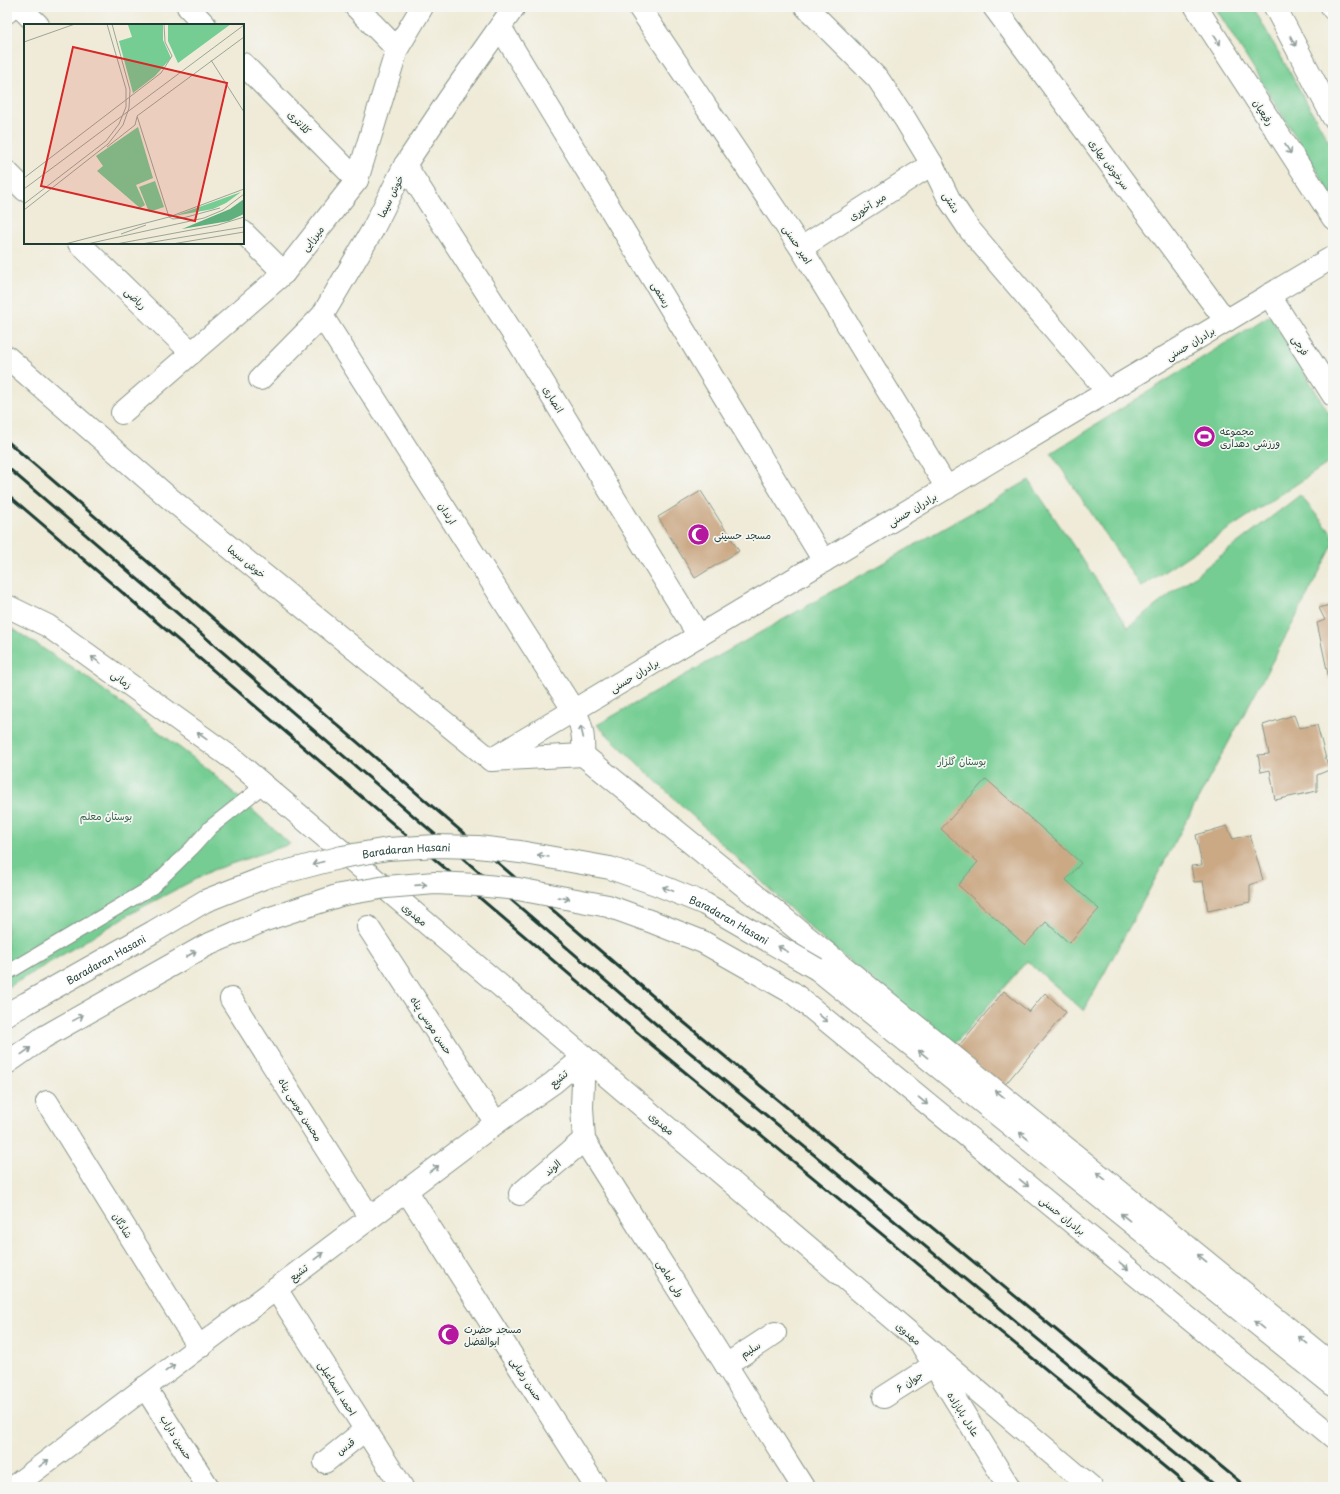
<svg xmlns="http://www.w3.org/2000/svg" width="1340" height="1494" font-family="'Playpen Sans','Playpen Sans Arabic',sans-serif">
  <rect width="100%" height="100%" fill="#f6f6f2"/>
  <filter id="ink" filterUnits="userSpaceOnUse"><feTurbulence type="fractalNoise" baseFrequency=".025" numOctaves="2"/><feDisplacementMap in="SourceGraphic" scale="8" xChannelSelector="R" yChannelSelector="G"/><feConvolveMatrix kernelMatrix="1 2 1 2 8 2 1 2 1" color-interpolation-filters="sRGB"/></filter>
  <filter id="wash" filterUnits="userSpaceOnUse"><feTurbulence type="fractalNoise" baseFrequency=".012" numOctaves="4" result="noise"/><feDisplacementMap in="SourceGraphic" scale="16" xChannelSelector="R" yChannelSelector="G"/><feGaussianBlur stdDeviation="0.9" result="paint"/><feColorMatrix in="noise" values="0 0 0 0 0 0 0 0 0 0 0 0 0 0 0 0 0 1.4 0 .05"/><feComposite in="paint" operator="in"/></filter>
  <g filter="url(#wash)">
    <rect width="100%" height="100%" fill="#efebd8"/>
    <!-- green -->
    <g fill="#75cd93" stroke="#4a8564">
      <polygon points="1215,7 1253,7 1333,149 1333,197"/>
      <polygon points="1270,315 1333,420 1333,460 1141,587 1051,453"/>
      <polygon points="1029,480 1128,627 1300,495 1333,535 1333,545 1294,621 1084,1011 1027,961 953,1046 822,939 597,725"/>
      <polygon points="7,625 85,676 204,766 290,844 213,870 137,910 7,988"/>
    </g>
    <g id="blocks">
      <!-- building -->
      <g fill="#cba985">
        <polygon points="701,491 739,551 695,578 658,517"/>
        <polygon points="1333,604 1333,677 1329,679 1317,623 1325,620 1319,608"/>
        <polygon points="1294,715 1299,728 1317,725 1329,770 1317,775 1317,791 1275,800 1270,770 1261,772 1258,755 1269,754 1263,725"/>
        <polygon points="986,779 1081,863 1066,880 1099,909 1069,943 1046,922 1025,945 958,885 978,862 941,829"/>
        <polygon points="1227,826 1233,839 1250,835 1263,880 1250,885 1250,902 1208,911 1203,881 1194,882 1191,866 1202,865 1196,835"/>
        <polygon points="1004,991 1029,1012 1045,993 1066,1012 1003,1087 957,1048"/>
      </g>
    </g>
  </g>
  <g filter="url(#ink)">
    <use href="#blocks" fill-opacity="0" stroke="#879486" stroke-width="1"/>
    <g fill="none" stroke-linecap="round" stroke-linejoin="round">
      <defs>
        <polyline id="service" points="7,973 152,887 192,848 211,827 264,785"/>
        <g id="minor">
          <polyline points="20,7 38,25"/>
          <polyline points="188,7 205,25"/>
          <polyline points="356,7 397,49"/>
          <polyline points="639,7 801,248 947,488"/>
          <polyline points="806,7 878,79 905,119 932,164 949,199 969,229 1108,392"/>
          <polyline points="994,7 1226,321"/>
          <polyline points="500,27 824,561"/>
          <polyline points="243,64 357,180"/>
          <polyline points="405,165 519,343 699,636"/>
          <polyline points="7,172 25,190"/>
          <polyline points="243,232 284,273"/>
          <polyline points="79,243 192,353"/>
          <polyline points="801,248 932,164"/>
          <polyline points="1269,295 1333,395"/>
          <polyline points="322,316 574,711"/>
          <polyline points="260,379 322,316 372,231 405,165 449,99 514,7"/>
          <polyline points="122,413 284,273 357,180 397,49 422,7"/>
          <polyline points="368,927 496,1123"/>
          <polyline points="231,999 370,1218"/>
          <polyline points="584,1057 582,1107 584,1140 803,1487"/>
          <polyline points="47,1102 199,1347"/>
          <polyline points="406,1190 596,1487"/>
          <polyline points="520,1194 584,1140"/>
          <polyline points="276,1289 402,1487"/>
          <polyline points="923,1347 1009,1487"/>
          <polyline points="726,1365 775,1333"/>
          <polyline points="145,1387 208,1487"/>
          <polyline points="884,1397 934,1365"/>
          <polyline points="325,1462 365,1430"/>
          <polyline points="13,1487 496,1123 553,1083 584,1057"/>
        </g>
        <g id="tertiary">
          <polyline points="1196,7 1333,218"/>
          <polyline points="7,12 12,7"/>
          <polyline points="7,357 168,497 491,760"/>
          <polyline points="7,606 48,626 233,759 1091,1487"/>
          <path d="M 574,711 C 583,724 584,740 583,755"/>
          <polyline points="494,758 1333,257"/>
          <polyline points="491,760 583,755 1333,1365"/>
        </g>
        <g id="secondary">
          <polyline points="817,969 1333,1385"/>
          <polyline points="793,993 1333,1437"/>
          <polyline points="7,1014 27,1003"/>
          <polyline points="7,1063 44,1037"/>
        </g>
        <g id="trunk">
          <polyline points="1275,7 1333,117"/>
          <polyline points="1332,7 1333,9"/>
        </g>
      </defs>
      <!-- service casing -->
      <use href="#service" stroke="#879486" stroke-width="16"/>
      <!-- minor casing -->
      <use href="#minor" stroke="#879486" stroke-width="24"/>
      <!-- tertiary casing -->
      <use href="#tertiary" stroke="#879486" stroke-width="24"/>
      <!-- secondary casing -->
      <use href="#secondary" stroke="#879486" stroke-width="24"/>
      <!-- trunk casing -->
      <use href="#trunk" stroke="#879486" stroke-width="24"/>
      <!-- service -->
      <use href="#service" stroke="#fff" stroke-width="14"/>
      <!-- minor -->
      <use href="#minor" stroke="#fff" stroke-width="22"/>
      <!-- tertiary -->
      <use href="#tertiary" stroke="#fff" stroke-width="22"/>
      <!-- secondary -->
      <use href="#secondary" stroke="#fff" stroke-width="22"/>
      <!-- trunk -->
      <use href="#trunk" stroke="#fff" stroke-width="22"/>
      <!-- rail -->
      <g stroke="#1f3d34" stroke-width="3">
        <polyline points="7,441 675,1015 1246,1487"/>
        <polyline points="7,467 664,1031 1217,1487"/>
        <polyline points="7,494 652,1045 1189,1487"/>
      </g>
      <defs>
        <g id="secondary-bridge">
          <path id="s1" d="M 27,1003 L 153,932 L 205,901 L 266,877 L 342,857 L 388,849 L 436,846 L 478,847 L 520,852 L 610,868 L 656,884 L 705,904 L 817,969"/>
          <polyline points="44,1037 205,946 265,920 340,895 386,887 435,883 477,885 518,889 608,906 655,923 703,942 793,993"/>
        </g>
      </defs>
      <!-- secondary-bridge casing -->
      <use href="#secondary-bridge" stroke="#879486" stroke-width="24" stroke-linecap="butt"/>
      <!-- secondary-bridge -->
      <use href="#secondary-bridge" stroke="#fff" stroke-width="22"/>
    </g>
    <!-- one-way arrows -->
    <defs><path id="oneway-shaft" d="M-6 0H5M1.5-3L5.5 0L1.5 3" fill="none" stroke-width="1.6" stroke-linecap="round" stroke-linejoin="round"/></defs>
    <g stroke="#8f9e9a">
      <use href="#oneway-shaft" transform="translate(1217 40) rotate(57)"/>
      <use href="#oneway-shaft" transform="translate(1293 41) rotate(62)"/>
      <use href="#oneway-shaft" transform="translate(1288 149) rotate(57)"/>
      <use href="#oneway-shaft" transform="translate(96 660) rotate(-144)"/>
      <use href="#oneway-shaft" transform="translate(582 732) rotate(-103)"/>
      <use href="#oneway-shaft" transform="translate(202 736) rotate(-144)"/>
      <use href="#oneway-shaft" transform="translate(543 856) rotate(-170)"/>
      <use href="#oneway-shaft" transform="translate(318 863) rotate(165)"/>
      <use href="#oneway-shaft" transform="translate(421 885) rotate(-4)"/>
      <use href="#oneway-shaft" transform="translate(668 889) rotate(-158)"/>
      <use href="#oneway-shaft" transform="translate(564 898) rotate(11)"/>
      <use href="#oneway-shaft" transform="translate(783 949) rotate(-150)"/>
      <use href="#oneway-shaft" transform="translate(191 954) rotate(-30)"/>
      <use href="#oneway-shaft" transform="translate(78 1018) rotate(-29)"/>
      <use href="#oneway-shaft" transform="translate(823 1018) rotate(40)"/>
      <use href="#oneway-shaft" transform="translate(26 1051) rotate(-36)"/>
      <use href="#oneway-shaft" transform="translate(923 1054) rotate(-141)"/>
      <use href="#oneway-shaft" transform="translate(1000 1094) rotate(-141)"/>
      <use href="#oneway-shaft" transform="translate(923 1101) rotate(40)"/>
      <use href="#oneway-shaft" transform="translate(1024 1136) rotate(-141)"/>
      <use href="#oneway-shaft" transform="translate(434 1169) rotate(-37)"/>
      <use href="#oneway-shaft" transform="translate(1101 1176) rotate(-141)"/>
      <use href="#oneway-shaft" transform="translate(1024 1183) rotate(39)"/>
      <use href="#oneway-shaft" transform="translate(1125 1217) rotate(-141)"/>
      <use href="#oneway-shaft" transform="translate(319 1256) rotate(-37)"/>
      <use href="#oneway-shaft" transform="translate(1202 1258) rotate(-141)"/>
      <use href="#oneway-shaft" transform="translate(1124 1266) rotate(39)"/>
      <use href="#oneway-shaft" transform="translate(1259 1325) rotate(-141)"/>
      <use href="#oneway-shaft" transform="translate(1303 1340) rotate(-141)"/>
      <use href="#oneway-shaft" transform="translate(170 1368) rotate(-37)"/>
      <use href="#oneway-shaft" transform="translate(44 1463) rotate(-37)"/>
    </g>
  </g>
  <!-- icons -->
  <defs>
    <symbol id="stadium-disc" viewBox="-11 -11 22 22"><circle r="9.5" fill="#b5179e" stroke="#f6f6f2"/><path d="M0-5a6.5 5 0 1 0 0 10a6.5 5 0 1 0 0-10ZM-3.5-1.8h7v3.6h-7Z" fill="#fff"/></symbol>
    <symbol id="mosque-disc" viewBox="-11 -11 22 22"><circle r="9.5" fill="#b5179e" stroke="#f6f6f2"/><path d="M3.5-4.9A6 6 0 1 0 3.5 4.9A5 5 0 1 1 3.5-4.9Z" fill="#fff"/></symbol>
  </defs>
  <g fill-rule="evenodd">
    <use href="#stadium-disc" x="1192" y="424" width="25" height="25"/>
    <use href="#mosque-disc" x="686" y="522" width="25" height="25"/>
    <use href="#mosque-disc" x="436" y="1322" width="25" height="25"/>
  </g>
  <g text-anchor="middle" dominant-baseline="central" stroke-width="3.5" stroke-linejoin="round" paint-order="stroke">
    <!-- street labels -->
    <g font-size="10" fill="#1f3d34" stroke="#f6f6f2">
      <text transform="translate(1264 112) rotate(57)">رفیعیان</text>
      <text transform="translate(300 122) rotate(46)">کلانتری</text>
      <text transform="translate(1110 164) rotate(53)">سرخوش بهاری</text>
      <text transform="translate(390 196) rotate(-64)">خوش سیما</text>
      <text transform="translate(952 202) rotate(59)">دشتی</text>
      <text transform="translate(867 206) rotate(-33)">میر آخوری</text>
      <text transform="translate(312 238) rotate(-52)">میرزایی</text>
      <text transform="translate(798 244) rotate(57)">امیر حسنی</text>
      <text transform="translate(662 294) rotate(59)">رستمی</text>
      <text transform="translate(136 298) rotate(44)">ریاضی</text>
      <text transform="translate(1190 343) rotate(-31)">برادران حسنی</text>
      <text transform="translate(1301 345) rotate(57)">فرجی</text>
      <text transform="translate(554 399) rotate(58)">انصاری</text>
      <text transform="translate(912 509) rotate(-31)">برادران حسنی</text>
      <text transform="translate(448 513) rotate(57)">ارندان</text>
      <text transform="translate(247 561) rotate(39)">خوش سیما</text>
      <text transform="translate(634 675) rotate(-31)">برادران حسنی</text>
      <text transform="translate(122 679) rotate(36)">زمانی</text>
      <text stroke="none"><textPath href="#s1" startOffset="414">Baradaran Hasani</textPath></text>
      <text transform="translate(415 914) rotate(40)">مهدوی</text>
      <text stroke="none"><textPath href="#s1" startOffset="750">Baradaran Hasani</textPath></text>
      <text stroke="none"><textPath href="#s1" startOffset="90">Baradaran Hasani</textPath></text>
      <text transform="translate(432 1025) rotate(57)">حسن موسی پناه</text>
      <text transform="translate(558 1078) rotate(-40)">تشیع</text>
      <text transform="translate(301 1109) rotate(58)">محسن موسی پناه</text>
      <text transform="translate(662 1123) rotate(40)">مهدوی</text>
      <text transform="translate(552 1167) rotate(-40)">الوند</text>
      <text transform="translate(1063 1215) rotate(39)">برادران حسنی</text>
      <text transform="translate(123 1225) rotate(58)">شادگان</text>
      <text transform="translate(298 1272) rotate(-37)">تشیع</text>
      <text transform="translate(671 1278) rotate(58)">ولی امامی</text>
      <text transform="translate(909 1333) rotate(40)">مهدوی</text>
      <text transform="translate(750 1349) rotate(-33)">سلیم</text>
      <text transform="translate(527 1379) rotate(57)">حسن رضایی</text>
      <text transform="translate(909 1381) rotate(-33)">جوان ۶</text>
      <text transform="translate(338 1388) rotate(58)">احمد اسماعیلی</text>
      <text transform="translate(964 1414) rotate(58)">عادل بابازاده</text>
      <text transform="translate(177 1437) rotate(58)">حسین داراب</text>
      <text transform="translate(345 1446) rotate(-38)">قدس</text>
    </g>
    <!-- poi labels -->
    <g font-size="10" fill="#1f3d34" stroke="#f6f6f2" text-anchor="start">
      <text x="1220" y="430">مجموعه<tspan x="1220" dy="12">ورزشی دهداری</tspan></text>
      <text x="714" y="534">مسجد حسینی</text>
      <text x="464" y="1328">مسجد حضرت<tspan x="464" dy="12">ابوالفضل</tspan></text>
    </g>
    <!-- park labels -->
    <g font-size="10" fill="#34614c" stroke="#f6f6f2">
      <text x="962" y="760">بوستان گلزار</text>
      <text x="106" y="815">بوستان معلم</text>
    </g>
  </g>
  <!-- overview -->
  <g transform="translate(24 24)">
    <rect width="220" height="220" fill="#efebd8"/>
    <path d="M 139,0 L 139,16 L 147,34 L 131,52 L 109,69 L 95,17 L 108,13 L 104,1 ZM 144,0 L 207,0 L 154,39 L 144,17 ZM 114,103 L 129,154 L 112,161 L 121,181 L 116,184 L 73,147 L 79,142 L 72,132 ZM 131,157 L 140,183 L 125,188 L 115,163 ZM 217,168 L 202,179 L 189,185 L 150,192 Z" fill="#75cd93"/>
    <path d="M 220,175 L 220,190 L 205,197 L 158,205 L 206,185 Z" fill="#60b07d"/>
    <path fill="none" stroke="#9ca596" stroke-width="1" d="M 0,18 L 51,0M 187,36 L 220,88M 113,92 L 145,193 L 220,165M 113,92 L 220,13M 83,123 L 111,101 L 113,93M 0,154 L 137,49 L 148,32 L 141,18 L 140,0M 0,165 L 220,1M 0,180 L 82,117 L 95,100 L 102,83 L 102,65 L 83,0M 0,186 L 84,120 L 99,101 L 105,84 L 106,66 L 88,0M 145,193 L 149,195 L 159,194 L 196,184M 97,210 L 122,201M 41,220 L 145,193M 63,220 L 180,194 L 199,186 L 220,170M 92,220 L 194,201 L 220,193M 117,220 L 220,203M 148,220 L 220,208"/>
    <path fill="#d62828" fill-opacity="0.15" stroke="#d62828" stroke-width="2" d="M 49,23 L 203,59 L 171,197 L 17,162 Z"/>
    <rect width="220" height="220" fill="none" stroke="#1f3d34" stroke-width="2"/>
  </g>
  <!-- margin -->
  <rect width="1340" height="1494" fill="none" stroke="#f6f6f2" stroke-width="24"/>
</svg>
